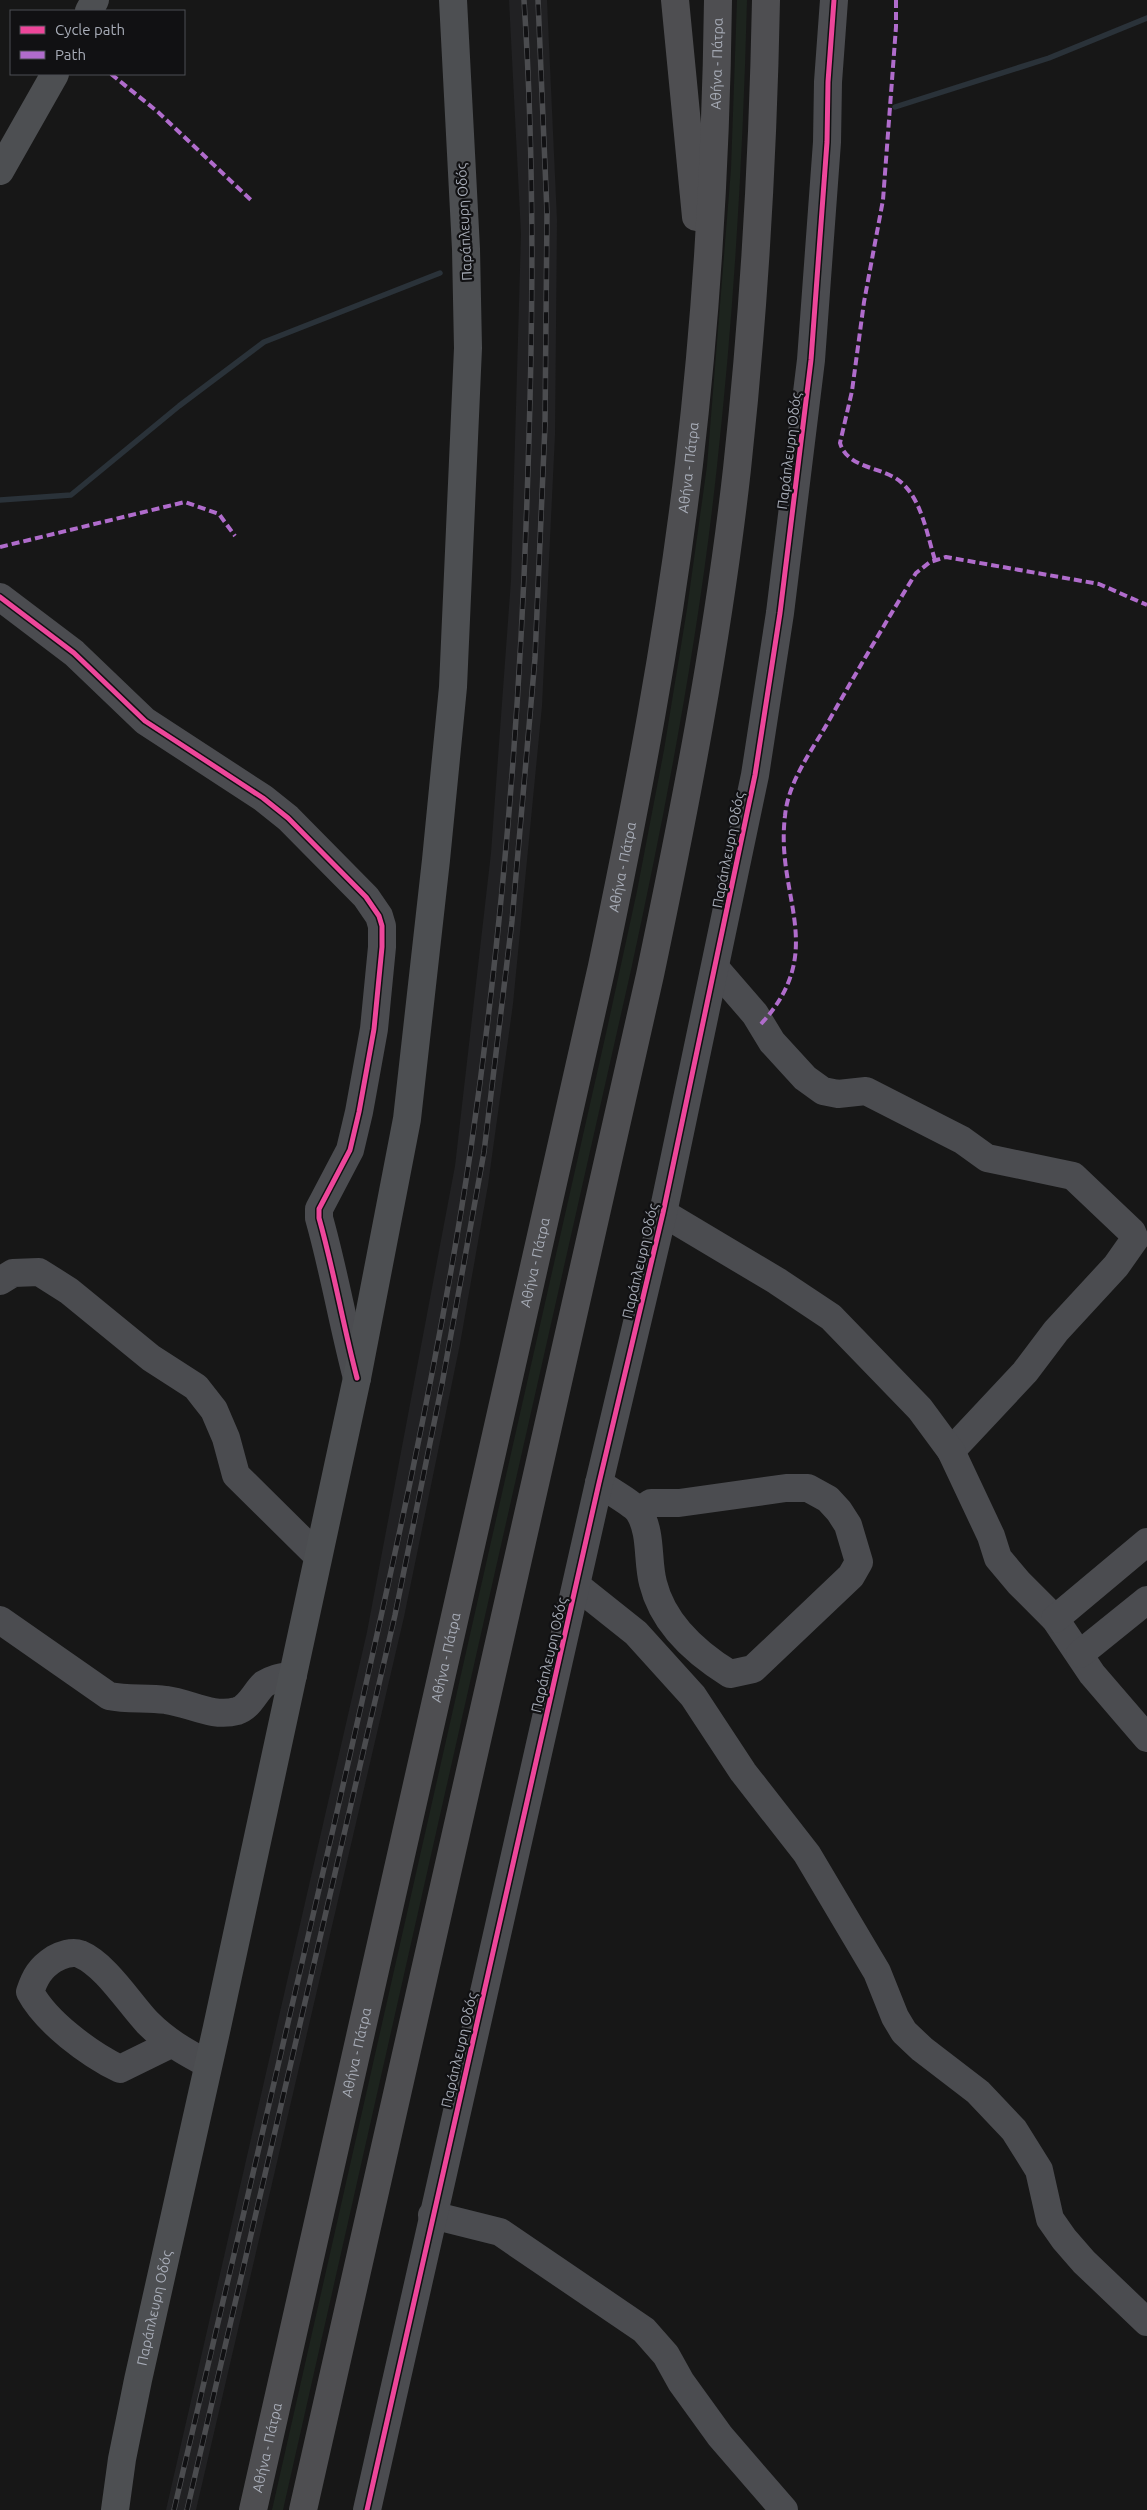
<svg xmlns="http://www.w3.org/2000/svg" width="1147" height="2510" font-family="Ubuntu,sans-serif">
  <rect width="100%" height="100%" fill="#171717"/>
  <!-- built -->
  <polygon fill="#212123" points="509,0 547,0 557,220 555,435 542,706 513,1004 488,1185 460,1344 404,1617 196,2510 166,2510 367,1632 455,1166 491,853 511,580 521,234"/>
  <!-- green -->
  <path fill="#1d241e" d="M 737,0 L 747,0 C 743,156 734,311 717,466 C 699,635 667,804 631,970 L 283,2510 L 272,2510 L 607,1029 L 637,891 L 664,750 L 687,609 L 707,466 L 731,169 Z"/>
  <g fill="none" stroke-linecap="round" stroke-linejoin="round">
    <!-- stream -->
    <g stroke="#2a3239" stroke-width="5.5">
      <polyline points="895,107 1049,58 1147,18"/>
      <polyline points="0,500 71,495 179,406 264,342 440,273"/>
    </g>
    <!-- minor -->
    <g stroke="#4b4c50" stroke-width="28">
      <path d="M 0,597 L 74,653 L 145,721 L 263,798 L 288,818 L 366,897 L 379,916 L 382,926 L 382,947 L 374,1029 L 359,1112 L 350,1150 L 319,1209 L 319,1218 C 334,1271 343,1325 357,1378"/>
      <polyline points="716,969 755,1014 772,1042 805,1078 823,1091 838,1094 866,1091 962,1140 987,1158 1073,1176 1132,1232 1135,1239 1116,1266 1056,1331 1025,1372 951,1451"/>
      <polyline points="663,1213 777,1281 831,1317 920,1409 951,1451 991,1536 998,1558 1019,1583 1055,1619 1092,1674 1147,1738"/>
      <polyline points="0,1281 13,1273 39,1272 69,1291 151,1358 196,1387 214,1410 226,1438 236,1475 318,1556"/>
      <path d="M 599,1483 C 608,1490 634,1504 639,1512 C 652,1533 647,1561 653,1583 C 663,1624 696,1653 730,1674 L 753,1669 L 851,1576 L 859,1562 L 848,1525 L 839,1511 L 828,1499 L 808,1488 L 786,1488 L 679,1503 L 651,1503 L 639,1511"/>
      <polyline points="577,1586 636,1633 693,1696 743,1772 807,1854 877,1972 895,2017 904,2032 922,2049 978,2092 1014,2130 1039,2170 1050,2219 1064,2239 1084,2262 1147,2322"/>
      <polyline points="1055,1619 1147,1542"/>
      <path d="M 0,1620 L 109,1696 C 128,1700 147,1697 166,1700 C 190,1703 212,1718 237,1711 C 250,1707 255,1692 264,1684 C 273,1678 283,1677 293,1675"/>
      <polyline points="1080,1654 1147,1600"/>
      <path d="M 171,2044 L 120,2069 C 89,2054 46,2022 30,1992 C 35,1977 40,1968 54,1959 C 61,1955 72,1951 80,1954 C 106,1965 129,2003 148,2023 C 166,2041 185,2052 208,2064"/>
      <polyline points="432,2215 500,2232 644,2330 666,2355 681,2382 720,2436 784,2510"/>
      <polyline points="367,2510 599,1483 663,1213 755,775 780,613 811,360 827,142 828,82 834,0"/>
    </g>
    <!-- major -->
    <g stroke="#4d4f52" stroke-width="28">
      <polyline points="89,11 95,0"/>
      <polyline points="0,171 55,74"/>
      <path id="s1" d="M 115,2510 L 122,2459 L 138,2380 L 217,2027 L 357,1378 L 407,1119 L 436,860 L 453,687 L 468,348 L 466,249 L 453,0"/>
    </g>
    <!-- highway -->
    <g stroke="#4e4e51" stroke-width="28">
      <polyline points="675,0 696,217"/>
      <path id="s2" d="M 253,2510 L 602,966 C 637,800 669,633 689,464 C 707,311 716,155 718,0"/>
      <path d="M 303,2510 L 650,975 C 685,808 718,639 737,469 C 754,313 763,156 766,0"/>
    </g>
    <defs>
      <g id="rail">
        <path d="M 174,2510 C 228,2282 281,2053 334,1825 C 385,1601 437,1376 471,1148 C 502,933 520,716 527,499 C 533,332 535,166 524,0"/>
        <polyline points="187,2510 395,1615 442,1384 484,1152 512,921 535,658 545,425 547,213 538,0"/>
      </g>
    </defs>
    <!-- rail casing -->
    <use href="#rail" stroke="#4b4c4f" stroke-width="5.5"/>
    <!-- rail -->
    <use href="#rail" stroke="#111113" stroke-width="4" stroke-dasharray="11" stroke-linecap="butt"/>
    <!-- quiet -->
    <g stroke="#b06ccc" stroke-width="4" stroke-dasharray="8 4" stroke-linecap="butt">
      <path d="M 896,0 L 896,27 L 883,200 L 864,302 L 852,391 L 840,443 C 848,470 884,466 902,483 C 922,501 927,535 935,560"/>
      <polyline points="111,74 158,112 251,200"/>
      <polyline points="0,547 185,502 219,514 235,536"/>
      <path d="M 761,1024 C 829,950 775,897 785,816 C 788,782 811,752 827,724 C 856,673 885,623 916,573 L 930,562 L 946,557 L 1099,584 L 1147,605"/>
    </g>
    <defs>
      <g id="cycleway">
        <path d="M 0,597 L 74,653 L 145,721 L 263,798 L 288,818 L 366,897 L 379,916 L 382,926 L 382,947 L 374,1029 L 359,1112 L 350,1150 L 319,1209 L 319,1218 C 334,1271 343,1325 357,1378"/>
        <polyline points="367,2510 599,1483 663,1213 755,775 780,613 811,360 827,142 828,82 834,0"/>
      </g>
    </defs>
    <!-- cycleway casing -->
    <use href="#cycleway" stroke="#111113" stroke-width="8"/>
    <!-- cycleway -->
    <use href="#cycleway" stroke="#ed469a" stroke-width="5"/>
  </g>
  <g text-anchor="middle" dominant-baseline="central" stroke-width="4.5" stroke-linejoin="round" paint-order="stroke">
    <!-- street labels -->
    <g font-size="14" fill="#a8adb8" stroke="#111113">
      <text stroke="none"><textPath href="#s2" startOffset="2494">Αθήνα - Πάτρα</textPath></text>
      <text transform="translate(464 222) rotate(-93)">Παράπλευρη Οδός</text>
      <text transform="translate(789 451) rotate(-83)">Παράπλευρη Οδός</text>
      <text stroke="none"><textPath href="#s2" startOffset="2089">Αθήνα - Πάτρα</textPath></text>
      <text transform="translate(728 850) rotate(-79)">Παράπλευρη Οδός</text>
      <text stroke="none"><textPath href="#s2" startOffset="1684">Αθήνα - Πάτρα</textPath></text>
      <text transform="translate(640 1261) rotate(-77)">Παράπλευρη Οδός</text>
      <text stroke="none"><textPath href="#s2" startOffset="1279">Αθήνα - Πάτρα</textPath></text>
      <text transform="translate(549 1655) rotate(-77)">Παράπλευρη Οδός</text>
      <text stroke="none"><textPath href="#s2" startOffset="874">Αθήνα - Πάτρα</textPath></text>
      <text transform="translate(459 2050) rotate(-77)">Παράπλευρη Οδός</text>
      <text stroke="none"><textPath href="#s2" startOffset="469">Αθήνα - Πάτρα</textPath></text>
      <text stroke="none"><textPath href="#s1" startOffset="206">Παράπλευρη Οδός</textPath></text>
      <text stroke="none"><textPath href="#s2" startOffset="64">Αθήνα - Πάτρα</textPath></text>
    </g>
  </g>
  <!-- legend -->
  <rect x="10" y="10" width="175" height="65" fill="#111113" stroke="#4d4f55"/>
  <rect x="20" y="26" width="25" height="8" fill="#ed469a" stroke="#4d4f55"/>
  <text x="55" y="35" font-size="15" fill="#a8adb8">Cycle path</text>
  <rect x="20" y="51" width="25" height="8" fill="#b06ccc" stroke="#4d4f55"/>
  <text x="55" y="60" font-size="15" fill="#a8adb8">Path</text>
</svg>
